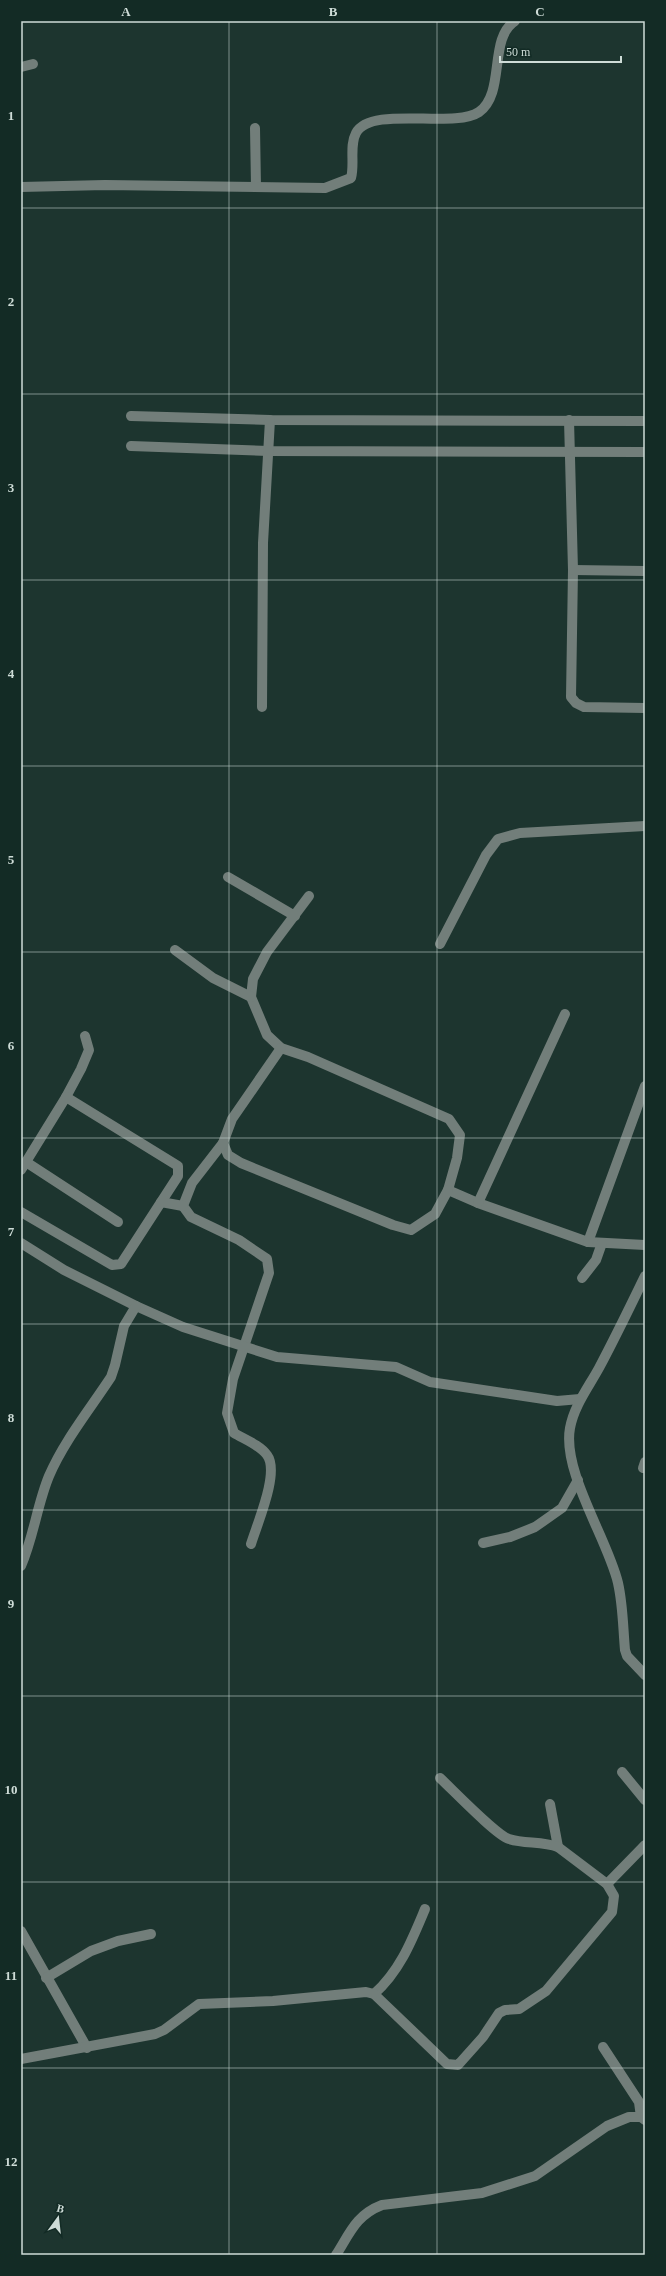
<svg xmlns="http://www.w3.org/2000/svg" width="666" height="2276" font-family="'Times New Roman',serif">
  <rect width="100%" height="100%" fill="#1d352f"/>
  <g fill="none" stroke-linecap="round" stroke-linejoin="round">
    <!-- minor -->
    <g stroke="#727e7a" stroke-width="10">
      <polyline points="21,67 33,64"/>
      <polyline points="255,128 256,187"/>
      <path d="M 21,187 L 105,185 L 325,188 L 351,178 C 355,164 349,146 356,133 C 371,105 454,129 479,112 C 506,93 488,38 515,21"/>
      <polyline points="131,416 270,420 645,421"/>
      <polyline points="569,420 573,570 571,697 576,703 584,707 645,708"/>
      <polyline points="131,446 268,451 645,452"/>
      <polyline points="573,570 645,571"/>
      <polyline points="262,707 263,543 270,420"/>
      <polyline points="228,877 295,916"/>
      <polyline points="309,896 267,952 253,979 251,997 267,1035 281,1048 308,1057 449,1119 460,1135 457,1158 448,1190 478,1203 588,1242 645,1245"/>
      <polyline points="440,944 486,855 498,839 520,833 645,826"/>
      <polyline points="175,950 213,978 251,997"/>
      <polyline points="281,1048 232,1119 223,1143 228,1155 241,1163 393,1225 411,1230 435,1214 448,1190"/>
      <path d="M 223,1143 L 192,1183 L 183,1206 L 191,1217 L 239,1240 L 267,1259 L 269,1273 L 233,1379 L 227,1413 L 234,1433 C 244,1439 260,1445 267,1455 C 280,1472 257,1524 251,1544"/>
      <polyline points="26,1162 118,1222"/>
      <polyline points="21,1170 66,1097 81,1069 89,1050 85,1036"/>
      <polyline points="161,1202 183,1206"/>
      <polyline points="478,1203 565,1014"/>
      <polyline points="21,1212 112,1265 121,1264 178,1176 178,1166 66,1097"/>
      <polyline points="588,1242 645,1086"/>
      <polyline points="21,1243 64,1270 136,1306 183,1327 277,1357 396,1367 430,1382 557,1401 580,1399"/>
      <path d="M 645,1276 C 630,1307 615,1338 599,1368 C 588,1388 574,1406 570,1428 C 562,1472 608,1540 618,1583 C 623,1605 623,1628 625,1650 L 627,1656 L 645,1675"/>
      <polyline points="582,1278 596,1260 602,1243"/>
      <polyline points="643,1468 645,1462"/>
      <polyline points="483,1543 510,1537 535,1527 562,1508 578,1480"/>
      <path d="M 21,1566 C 34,1536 37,1505 49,1476 C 64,1441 90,1409 111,1377 L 115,1365 L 124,1326 L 136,1306"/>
      <polyline points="622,1772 645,1800"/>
      <polyline points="550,1804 558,1847"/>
      <polyline points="607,1884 645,1845"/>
      <polyline points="21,1931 87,2048"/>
      <polyline points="46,1978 91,1951 118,1941 151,1934"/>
      <path d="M 374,1994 C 400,1971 412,1940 425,1909"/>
      <polyline points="603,2047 639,2102 641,2117"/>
      <path d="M 21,2059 L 155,2034 L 164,2030 L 199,2004 L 273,2001 L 366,1992 L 374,1994 L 447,2064 L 458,2065 L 483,2037 L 499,2013 L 505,2010 L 519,2009 L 546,1991 L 612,1912 L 614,1896 L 607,1884 L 558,1847 C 542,1841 525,1844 509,1839 C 496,1835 453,1790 440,1778"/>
      <path d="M 336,2255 C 350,2233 356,2215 382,2205 L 482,2193 L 535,2176 L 607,2126 L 629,2117 L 641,2117 L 645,2120"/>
    </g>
  </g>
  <!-- grid -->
  <path fill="none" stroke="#cedcd7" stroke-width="1" stroke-opacity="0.55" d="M 229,21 L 229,2255M 437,21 L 437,2255M 21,208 L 645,208M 21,394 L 645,394M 21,580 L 645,580M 21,766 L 645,766M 21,952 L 645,952M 21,1138 L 645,1138M 21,1324 L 645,1324M 21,1510 L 645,1510M 21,1696 L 645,1696M 21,1882 L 645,1882M 21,2068 L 645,2068"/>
  <!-- border -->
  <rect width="666" height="2276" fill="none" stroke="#132b25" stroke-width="44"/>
  <!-- north arrow -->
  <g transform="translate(58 2218) rotate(15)" stroke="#132b25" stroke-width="3" paint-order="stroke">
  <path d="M0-3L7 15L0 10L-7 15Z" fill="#cedcd7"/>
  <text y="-6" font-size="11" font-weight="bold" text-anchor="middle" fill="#cedcd7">B</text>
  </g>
  <!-- scale -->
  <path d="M500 56v6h121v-6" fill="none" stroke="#cedcd7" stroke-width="2"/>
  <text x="506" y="56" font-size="12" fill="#cedcd7" stroke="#132b25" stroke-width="3" paint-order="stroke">50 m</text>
  <rect x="22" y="22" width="622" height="2232" fill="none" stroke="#cedcd7" stroke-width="1.5"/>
  <g font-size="13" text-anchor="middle" font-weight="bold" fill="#cedcd7">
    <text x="126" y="16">A</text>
    <text x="333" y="16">B</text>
    <text x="540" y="16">C</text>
    <text x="11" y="120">1</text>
    <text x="11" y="306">2</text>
    <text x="11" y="492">3</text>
    <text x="11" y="678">4</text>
    <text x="11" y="864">5</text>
    <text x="11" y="1050">6</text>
    <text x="11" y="1236">7</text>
    <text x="11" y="1422">8</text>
    <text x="11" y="1608">9</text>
    <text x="11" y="1794">10</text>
    <text x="11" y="1980">11</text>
    <text x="11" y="2166">12</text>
  </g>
</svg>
